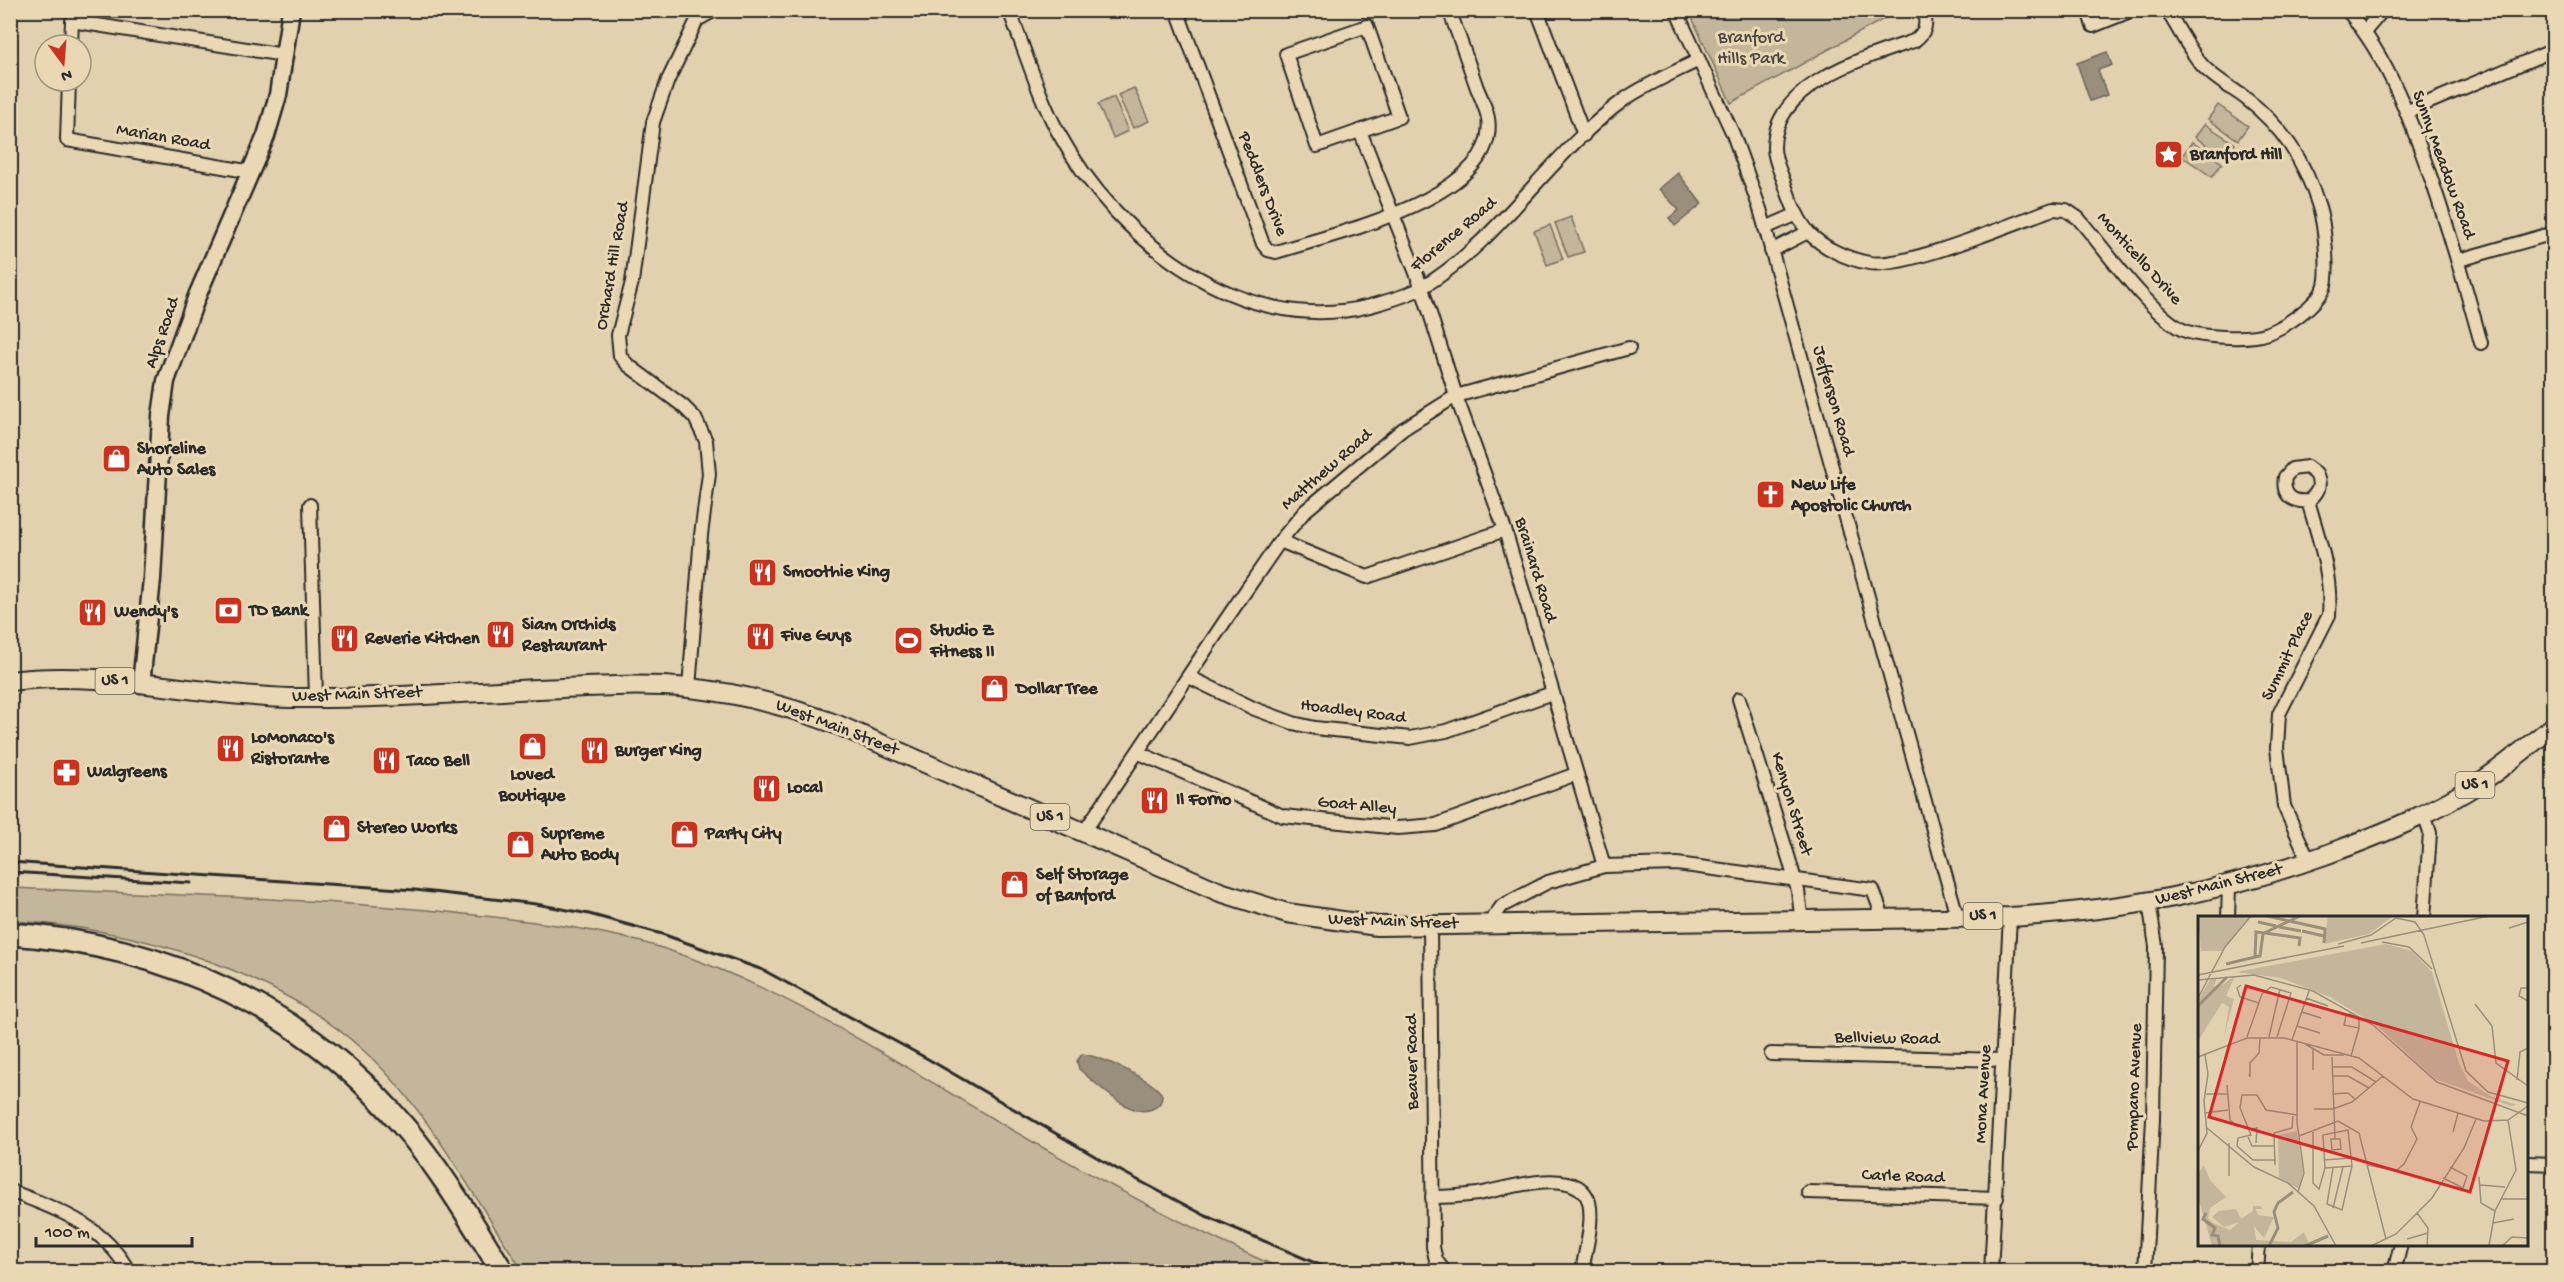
<svg xmlns="http://www.w3.org/2000/svg" width="2564" height="1282" font-family="'Gochi Hand',sans-serif">
  <rect width="100%" height="100%" fill="#e2d1af"/>
  <filter id="ink" filterUnits="userSpaceOnUse"><feTurbulence type="fractalNoise" baseFrequency=".0167" numOctaves="2"/><feDisplacementMap in="SourceGraphic" scale="12" xChannelSelector="R" yChannelSelector="G"/><feConvolveMatrix kernelMatrix="1 2 1 2 8 2 1 2 1" color-interpolation-filters="sRGB"/></filter>
  <g filter="url(#ink)">
    <!-- green -->
    <g fill="#c4b69a" stroke="#787062" stroke-width="1.5">
      <polygon points="1892,11 1893,14 1731,103 1689,11"/>
      <polygon points="1134,88 1149,121 1133,128 1118,95"/>
      <polygon points="1114,97 1128,131 1113,138 1098,104"/>
      <polygon points="2218,105 2248,126 2238,140 2208,119"/>
      <polygon points="2205,124 2235,144 2225,158 2195,137"/>
      <polygon points="2192,142 2222,163 2212,177 2182,156"/>
      <polygon points="1571,217 1584,252 1568,257 1555,223"/>
      <polygon points="1550,225 1563,259 1547,265 1534,231"/>
      <path d="M 11,888 C 156,894 302,898 447,912 C 519,920 593,926 662,948 C 783,987 887,1056 995,1120 C 1090,1176 1185,1227 1286,1271 L 523,1271 C 474,1199 429,1109 363,1050 C 272,968 131,927 11,921 Z"/>
    </g>
    <!-- water -->
    <g fill="#9a8f7b" stroke="#6e675b" stroke-width="1.5">
      <polygon points="2107,52 2112,65 2098,70 2107,95 2090,101 2077,63"/>
      <polygon points="1678,173 1702,204 1675,226 1669,218 1679,210 1659,189"/>
      <path d="M 1082,1054 C 1099,1056 1155,1080 1162,1095 C 1162,1102 1158,1107 1152,1109 C 1130,1119 1096,1083 1079,1069 L 1077,1061 Z"/>
    </g>
    <g fill="none" stroke-linecap="round" stroke-linejoin="round">
      <defs>
        <g id="street">
          <path d="M 1009,10 C 1025,50 1038,95 1058,132 C 1117,240 1241,338 1370,306 C 1387,301 1408,296 1423,287 C 1502,239 1550,153 1625,99 C 1647,84 1675,72 1699,60"/>
          <path d="M 1177,10 L 1263,244 L 1268,250 L 1276,252 C 1332,234 1501,198 1488,118 C 1486,108 1481,97 1477,88 C 1468,62 1459,36 1449,10"/>
          <polyline points="1537,10 1584,135"/>
          <polyline points="1676,10 1733,134 1760,209 1957,916"/>
          <polyline points="2088,10 2093,26 2133,10"/>
          <path d="M 2347,10 C 2389,59 2411,121 2432,181 C 2450,234 2466,288 2481,343"/>
          <polygon points="1367,26 1399,117 1317,146 1286,54"/>
          <polyline points="2365,31 2382,11"/>
          <polyline points="71,45 72,21 284,55"/>
          <polyline points="69,81 67,140 252,172"/>
          <polyline points="2408,111 2554,50"/>
          <polyline points="1360,131 1422,288 1456,396 1505,530 1604,866"/>
          <polyline points="1765,228 1795,215"/>
          <path d="M 1808,232 C 1795,215 1790,199 1783,179 C 1779,169 1774,158 1774,148 C 1773,84 1866,57 1914,41 C 1926,32 1927,25 1924,10"/>
          <path d="M 1771,251 L 1808,232 C 1823,248 1847,259 1869,263 C 1906,269 2013,223 2053,209 L 2066,210 L 2078,218 C 2105,249 2145,307 2179,328 C 2196,338 2250,340 2268,333 C 2286,326 2316,306 2324,288 C 2330,273 2324,223 2319,207 C 2305,161 2282,126 2244,97 C 2230,87 2212,77 2201,64 C 2188,48 2178,28 2167,10"/>
          <polyline points="2459,260 2554,233"/>
          <path d="M 2308,501 C 2318,493 2322,486 2316,474 L 2307,467 L 2292,469 L 2285,477 C 2282,494 2291,503 2308,501 C 2319,539 2332,575 2329,615 L 2279,714 L 2277,748 L 2284,806 L 2309,861"/>
          <polyline points="310,505 316,697"/>
          <polyline points="1280,541 1367,577 1505,530"/>
          <polyline points="1189,677 1255,709 1293,723 1315,728 1410,738 1446,731 1552,693"/>
          <polyline points="689,688 701,535 709,474 706,441 695,418 683,406 628,365 620,356 618,335 632,282 653,122 668,80 697,20 715,10"/>
          <polyline points="1739,699 1789,859 1798,891 1802,922"/>
          <polyline points="1139,753 1283,816 1398,828 1436,825 1576,774"/>
          <polyline points="2424,814 2430,833 2424,918"/>
          <polyline points="1084,832 1227,618 1280,541 1305,511 1403,429 1456,396 1629,348"/>
          <polyline points="2228,918 2229,886"/>
          <polyline points="1488,925 1502,906 1548,882 1604,866 1677,864 1873,890 1884,920"/>
          <polyline points="1430,926 1433,1247 1436,1260 1445,1272"/>
          <polyline points="1771,1054 2003,1060"/>
          <polyline points="2526,1163 2554,1164"/>
          <path d="M 10,1191 C 57,1209 104,1225 129,1272"/>
          <polyline points="1808,1192 1997,1198"/>
          <path d="M 1432,1197 C 1447,1197 1462,1196 1478,1194 C 1505,1189 1578,1164 1589,1202 C 1594,1222 1585,1251 1582,1272"/>
          <polyline points="1991,1272 2010,917"/>
          <polyline points="2145,1272 2153,1119 2156,946 2149,903"/>
          <polyline points="2257,1272 2259,1244"/>
          <polyline points="2394,1272 2401,1244"/>
        </g>
        <polyline id="secondary" points="141,684 152,579 161,416 166,381 197,296 266,136 278,95 291,10"/>
        <path id="primary" d="M 10,681 C 104,669 196,696 290,698 C 373,699 457,693 539,689 C 589,687 639,683 689,688 C 741,693 790,707 838,725 L 1220,892 L 1287,913 L 1377,926 L 2010,917 C 2124,910 2218,893 2325,855 C 2380,835 2437,812 2485,779 C 2509,763 2531,743 2554,726"/>
        <path id="highway" d="M 10,934 C 164,944 307,1010 406,1129 C 443,1173 472,1223 503,1272"/>
      </defs>
      <!-- street casing -->
      <use href="#street" stroke="#2b2b2b" stroke-width="16"/>
      <!-- secondary casing -->
      <use href="#secondary" stroke="#2b2b2b" stroke-width="21"/>
      <!-- primary casing -->
      <use href="#primary" stroke="#2b2b2b" stroke-width="22"/>
      <!-- highway casing -->
      <use href="#highway" stroke="#2b2b2b" stroke-width="26"/>
      <!-- street -->
      <use href="#street" stroke="#ead8b5" stroke-width="12"/>
      <!-- secondary -->
      <use href="#secondary" stroke="#ead8b5" stroke-width="16"/>
      <!-- primary -->
      <use href="#primary" stroke="#ead8b5" stroke-width="18"/>
      <!-- highway -->
      <use href="#highway" stroke="#ead8b5" stroke-width="21"/>
      <!-- rail -->
      <g stroke="#2b2b2b" stroke-width="3">
        <polyline points="10,862 415,890 536,904 589,914 662,934 763,970 928,1059 1117,1169 1206,1216 1336,1272"/>
        <polyline points="10,872 191,883"/>
      </g>
    </g>
  </g>
  <!-- icons -->
  <defs>
    <symbol id="sight-square" viewBox="-11 -11 22 22"><rect x="-9" y="-9" width="18" height="18" rx="4" fill="#c8321e" stroke="#ead8b5"/><path d="M0-6L1.8-2.2L6-1.7L2.9 1.2L3.7 5.4L0 3.3L-3.7 5.4L-2.9 1.2L-6-1.7L-1.8-2.2Z" fill="#fff"/></symbol>
    <symbol id="shop-square" viewBox="-11 -11 22 22"><rect x="-9" y="-9" width="18" height="18" rx="4" fill="#c8321e" stroke="#ead8b5"/><path d="M-5-2.5h2.3a2.7 3.5 0 0 1 5.4 0H5L5.5 6h-11ZM-1.5-2.5h3a1.5 2.3 0 0 0-3 0Z" fill="#fff"/></symbol>
    <symbol id="church-square" viewBox="-11 -11 22 22"><rect x="-9" y="-9" width="18" height="18" rx="4" fill="#c8321e" stroke="#ead8b5"/><path d="M-1.2-6h2.4v3.5h3.3v2.4h-3.3V6h-2.4V-.1h-3.3v-2.4h3.3Z" fill="#fff"/></symbol>
    <symbol id="restaurant-square" viewBox="-11 -11 22 22"><rect x="-9" y="-9" width="18" height="18" rx="4" fill="#c8321e" stroke="#ead8b5"/><path d="M-5-6h1v4h1v-4h1v4h1v-4h1v5L-1.5 .5V6h-2V.5L-5-1ZM5-6V6H3V1.5H1.5Q1.5-4 5-6Z" fill="#fff"/></symbol>
    <symbol id="bank-square" viewBox="-11 -11 22 22"><rect x="-9" y="-9" width="18" height="18" rx="4" fill="#c8321e" stroke="#ead8b5"/><path d="M-6-4H6V4H-6ZM0-2.3a2.3 2.3 0 1 0 0 4.6a2.3 2.3 0 1 0 0-4.6Z" fill="#fff"/></symbol>
    <symbol id="stadium-square" viewBox="-11 -11 22 22"><rect x="-9" y="-9" width="18" height="18" rx="4" fill="#c8321e" stroke="#ead8b5"/><path d="M0-5a6.5 5 0 1 0 0 10a6.5 5 0 1 0 0-10ZM-3.5-1.8h7v3.6h-7Z" fill="#fff"/></symbol>
    <symbol id="pharmacy-square" viewBox="-11 -11 22 22"><rect x="-9" y="-9" width="18" height="18" rx="4" fill="#c8321e" stroke="#ead8b5"/><path d="M-2-6h4v4h4v4h-4v4h-4v-4h-4v-4h4Z" fill="#fff"/></symbol>
  </defs>
  <g fill-rule="evenodd">
    <use href="#sight-square" x="2152" y="138" width="33" height="33"/>
    <use href="#shop-square" x="100" y="442" width="33" height="33"/>
    <use href="#church-square" x="1754" y="478" width="33" height="33"/>
    <use href="#restaurant-square" x="746" y="556" width="33" height="33"/>
    <use href="#bank-square" x="212" y="594" width="33" height="33"/>
    <use href="#restaurant-square" x="76" y="596" width="33" height="33"/>
    <use href="#restaurant-square" x="484" y="618" width="33" height="33"/>
    <use href="#restaurant-square" x="744" y="620" width="33" height="33"/>
    <use href="#restaurant-square" x="328" y="622" width="33" height="33"/>
    <use href="#stadium-square" x="892" y="624" width="33" height="33"/>
    <use href="#shop-square" x="978" y="672" width="33" height="33"/>
    <use href="#shop-square" x="516" y="730" width="33" height="33"/>
    <use href="#restaurant-square" x="214" y="732" width="33" height="33"/>
    <use href="#restaurant-square" x="578" y="734" width="33" height="33"/>
    <use href="#restaurant-square" x="370" y="744" width="33" height="33"/>
    <use href="#pharmacy-square" x="50" y="756" width="33" height="33"/>
    <use href="#restaurant-square" x="750" y="772" width="33" height="33"/>
    <use href="#restaurant-square" x="1138" y="784" width="33" height="33"/>
    <use href="#shop-square" x="320" y="812" width="33" height="33"/>
    <use href="#shop-square" x="668" y="818" width="33" height="33"/>
    <use href="#shop-square" x="504" y="828" width="33" height="33"/>
    <use href="#shop-square" x="998" y="868" width="33" height="33"/>
  </g>
  <g text-anchor="middle" dominant-baseline="central" stroke-width="6" stroke-linejoin="round" paint-order="stroke">
    <!-- shield labels -->
    <g fill="#ead8b5" stroke="#645f54" stroke-width="1.5">
      <rect x="95.5" y="668" width="39" height="26" rx="4.5"/>
      <rect x="2455.5" y="772" width="39" height="26" rx="4.5"/>
      <rect x="1030.5" y="804" width="39" height="26" rx="4.5"/>
      <rect x="1963.5" y="903" width="39" height="26" rx="4.5"/>
    </g>
    <g font-size="16" font-weight="bold" fill="#2b2b2b">
      <text x="115" y="681">US 1</text>
      <text x="2475" y="785">US 1</text>
      <text x="1050" y="817">US 1</text>
      <text x="1983" y="916">US 1</text>
    </g>
    <!-- park labels -->
    <g font-size="18" fill="#4a4741" stroke="#ead8b5">
      <text x="1751" y="38">Branford<tspan x="1751" dy="21">Hills Park</tspan></text>
    </g>
    <!-- street labels -->
    <g font-size="18" fill="#2b2b2b" stroke="#ead8b5">
      <text transform="translate(163 138) rotate(10)">Marian Road</text>
      <text transform="translate(2443 165) rotate(70)">Sunny Meadow Road</text>
      <text transform="translate(1262 184) rotate(69)">Peddlers Drive</text>
      <text transform="translate(1454 235) rotate(-40)">Florence Road</text>
      <text transform="translate(2139 259) rotate(48)">Monticello Drive</text>
      <text transform="translate(613 266) rotate(-80)">Orchard Hill Road</text>
      <text transform="translate(163 333) rotate(-71)">Alps Road</text>
      <text transform="translate(1833 401) rotate(74)">Jefferson Road</text>
      <text transform="translate(1327 470) rotate(-41)">Matthew Road</text>
      <text transform="translate(1535 570) rotate(73)">Brainard Road</text>
      <text transform="translate(2288 656) rotate(-64)">Summit Place</text>
      <text transform="translate(357 695) rotate(-2)">West Main Street</text>
      <text transform="translate(1353 712) rotate(7)">Hoadley Road</text>
      <text transform="translate(837 728) rotate(21)">West Main Street</text>
      <text transform="translate(1791 804) rotate(73)">Kenyon Street</text>
      <text transform="translate(1357 806) rotate(5)">Goat Alley</text>
      <text transform="translate(2219 885) rotate(-14)">West Main Street</text>
      <text transform="translate(1393 922) rotate(2)">West Main Street</text>
      <text transform="translate(1887 1039) rotate(1)">Bellview Road</text>
      <text transform="translate(1413 1062) rotate(-91)">Beaver Road</text>
      <text transform="translate(2135 1087) rotate(-88)">Pompano Avenue</text>
      <text transform="translate(1984 1094) rotate(-87)">Mona Avenue</text>
      <text transform="translate(1903 1177) rotate(2)">Carle Road</text>
    </g>
    <!-- poi labels -->
    <g font-size="18" font-weight="bold" fill="#2b2b2b" stroke="#ead8b5" text-anchor="start">
      <text x="2190" y="155">Branford Hill</text>
      <text x="137" y="449">Shoreline<tspan x="137" dy="21">Auto Sales</tspan></text>
      <text x="1791" y="485">New Life<tspan x="1791" dy="21">Apostolic Church</tspan></text>
      <text x="783" y="572">Smoothie King</text>
      <text x="249" y="611">TD Bank</text>
      <text x="114" y="612">Wendy's</text>
      <text x="522" y="625">Siam Orchids<tspan x="522" dy="21">Restaurant</tspan></text>
      <text x="930" y="631">Studio Z<tspan x="930" dy="21">Fitness II</tspan></text>
      <text x="781" y="636">Five Guys</text>
      <text x="365" y="639">Reverie Kitchen</text>
      <text x="1016" y="689">Dollar Tree</text>
      <text x="251" y="738">LoMonaco's<tspan x="251" dy="21">Ristorante</tspan></text>
      <text x="615" y="751">Burger King</text>
      <text x="407" y="761">Taco Bell</text>
      <text x="87" y="772">Walgreens</text>
      <text x="532" y="775" text-anchor="middle">Loved<tspan x="532" dy="21">Boutique</tspan></text>
      <text x="787" y="788">Local</text>
      <text x="1176" y="800">Il Forno</text>
      <text x="357" y="828">Stereo Works</text>
      <text x="541" y="834">Supreme<tspan x="541" dy="21">Auto Body</tspan></text>
      <text x="705" y="834">Party City</text>
      <text x="1036" y="875">Self Storage<tspan x="1036" dy="21">of Banford</tspan></text>
    </g>
  </g>
  <!-- overview -->
  <g transform="translate(2198 916)">
    <rect width="330" height="330" fill="#e2d1af"/>
    <path d="M 0,0 L 52,0 L 24,35 L 3,35 ZM 130,0 L 195,0 L 171,18 L 126,28 ZM 188,28 L 214,35 L 234,56 L 261,147 L 270,165 L 292,180 L 319,189 L 313,190 L 237,163 L 178,109 L 132,81 L 83,62 L 38,56 ZM 37,60 L 28,80 L 36,83 L 26,121 L 31,91 L 24,87 L 0,125 L 0,84 L 12,64 L 19,62 L 16,70 L 21,71 ZM 99,215 L 105,256 L 101,273 L 81,262 L 80,219 ZM 6,249 L 12,264 L 28,281 L 12,292 L 10,302 L 15,307 L 32,314 L 41,306 L 26,311 L 14,301 L 21,295 L 38,293 L 43,303 L 55,295 L 55,290 L 62,290 L 65,293 L 58,293 L 60,299 L 76,301 L 66,322 L 56,310 L 58,324 L 93,326 L 106,316 L 112,330 L 14,330 L 0,281 L 1,256 Z" fill="#c4b69a"/>
    <path fill="none" stroke="#9a8f7b" stroke-width="3" d="M 69,0 L 127,13 L 126,27M 60,6 L 78,10M 81,11 L 103,15M 104,15 L 126,20M 67,17 L 102,22 L 101,30M 57,41 L 62,40 L 65,18M 28,48 L 57,41 L 58,16 L 66,17 L 102,0M 0,90 L 29,61M 8,297 L 5,303 L 17,312 L 14,319 L 20,320 L 22,330M 71,330 L 80,312 L 76,296 L 80,287 L 95,276M 107,330 L 130,320"/>
    <path fill="none" stroke="#998f7a" stroke-width="1.5" d="M 311,12 L 330,6M 184,26 L 211,31 L 234,53M 163,27 L 291,0M 140,28 L 173,19 L 198,2 L 217,6 L 226,19 L 268,155 L 290,176 L 330,187M 0,59 L 146,30M 0,64 L 56,59 L 115,75 L 175,109 L 239,166 L 330,200M 43,69 L 39,72 L 42,81 L 61,87M 330,72 L 323,72 L 321,80 L 330,85M 0,82 L 27,31 L 53,0M 108,82 L 130,90M 277,88 L 294,110 L 298,147 L 330,170M 104,96 L 123,102M 99,110 L 122,117M 49,121 L 64,78 L 73,71 L 93,77 L 79,121M 71,121 L 82,73M 94,124 L 111,75M 99,126 L 99,206 L 106,257 L 100,276M 107,128 L 126,139 L 146,139M 115,133 L 115,154M 153,140 L 161,112 L 146,109 L 148,100 L 152,98 L 161,103 L 161,112M 0,141 L 49,122 L 86,122 L 161,142 L 215,183 L 286,205 L 310,204 L 330,190M 134,141 L 137,223M 134,151 L 154,151 L 178,166M 51,158 L 52,161 L 52,147 L 61,137 L 62,122M 134,160 L 150,160 L 171,172M 319,164 L 322,136 L 330,132M 29,169 L 32,204 L 40,211M 8,178 L 29,178M 134,178 L 150,177 L 158,184M 116,193 L 135,193 L 154,186 L 185,160M 7,197 L 30,194M 9,212 L 56,251 L 90,267 L 116,290 L 138,330M 52,213 L 59,212 L 58,227M 115,216 L 115,267 L 121,273 L 127,252 L 125,219 L 150,214 L 154,250 L 144,294 L 129,288 L 135,252M 255,216 L 260,197M 101,220 L 140,205 L 161,217 L 188,323M 50,221 L 54,230 L 77,230M 133,223 L 142,223 L 143,233 L 134,234 ZM 31,227 L 31,260M 0,235 L 9,217 L 6,185 L 10,158 L 7,139M 78,244 L 55,244 L 39,230 L 40,222 L 53,219 L 42,192 L 44,179 L 59,179 L 68,194 L 99,199M 126,244 L 153,242M 77,249 L 76,217 L 94,212 L 95,200M 170,249 L 198,255 L 206,248 L 219,223 L 213,211 L 222,186M 127,252 L 154,250M 281,261 L 283,287 L 297,295M 245,262 L 265,272 L 269,260 L 252,251M 282,269 L 307,271M 303,283 L 330,283M 135,292 L 145,251M 219,297 L 230,312 L 229,330M 295,307 L 316,303M 209,323 L 230,317M 173,330 L 198,318 L 234,282 L 266,232 L 278,203M 291,330 L 297,295 L 318,254 L 310,204M 304,330 L 314,321 L 330,322"/>
    <path fill="#d62828" fill-opacity="0.15" stroke="#d62828" stroke-width="3" d="M 48,70 L 310,145 L 272,276 L 11,201 Z"/>
    <rect width="330" height="330" fill="none" stroke="#2b2b2b" stroke-width="3"/>
  </g>
  <!-- margin -->
  <rect width="2564" height="1282" fill="none" stroke="#ead8b5" stroke-width="36"/>
  <rect x="18" y="18" width="2528" height="1246" fill="none" stroke="#2b2b2b" stroke-width="2" filter="url(#ink)"/>
  <!-- north arrow -->
  <g transform="translate(63 63) rotate(164)"><circle r="28" fill="#ead8b5" stroke="#9e937e" stroke-width="1.5"/>
  <path d="M0-4.5L10 22L0 15L-10 22Z" fill="#c8321e"/>
  <text y="-9" font-size="16" font-weight="bold" text-anchor="middle" fill="#2b2b2b">N</text>
  </g>
  <!-- scale -->
  <path d="M36 1237v9h156v-9" fill="none" stroke="#2b2b2b" stroke-width="3"/>
  <text x="45" y="1237" font-size="18" fill="#2b2b2b" stroke="#ead8b5" stroke-width="4.5" paint-order="stroke">100 m</text>
</svg>
